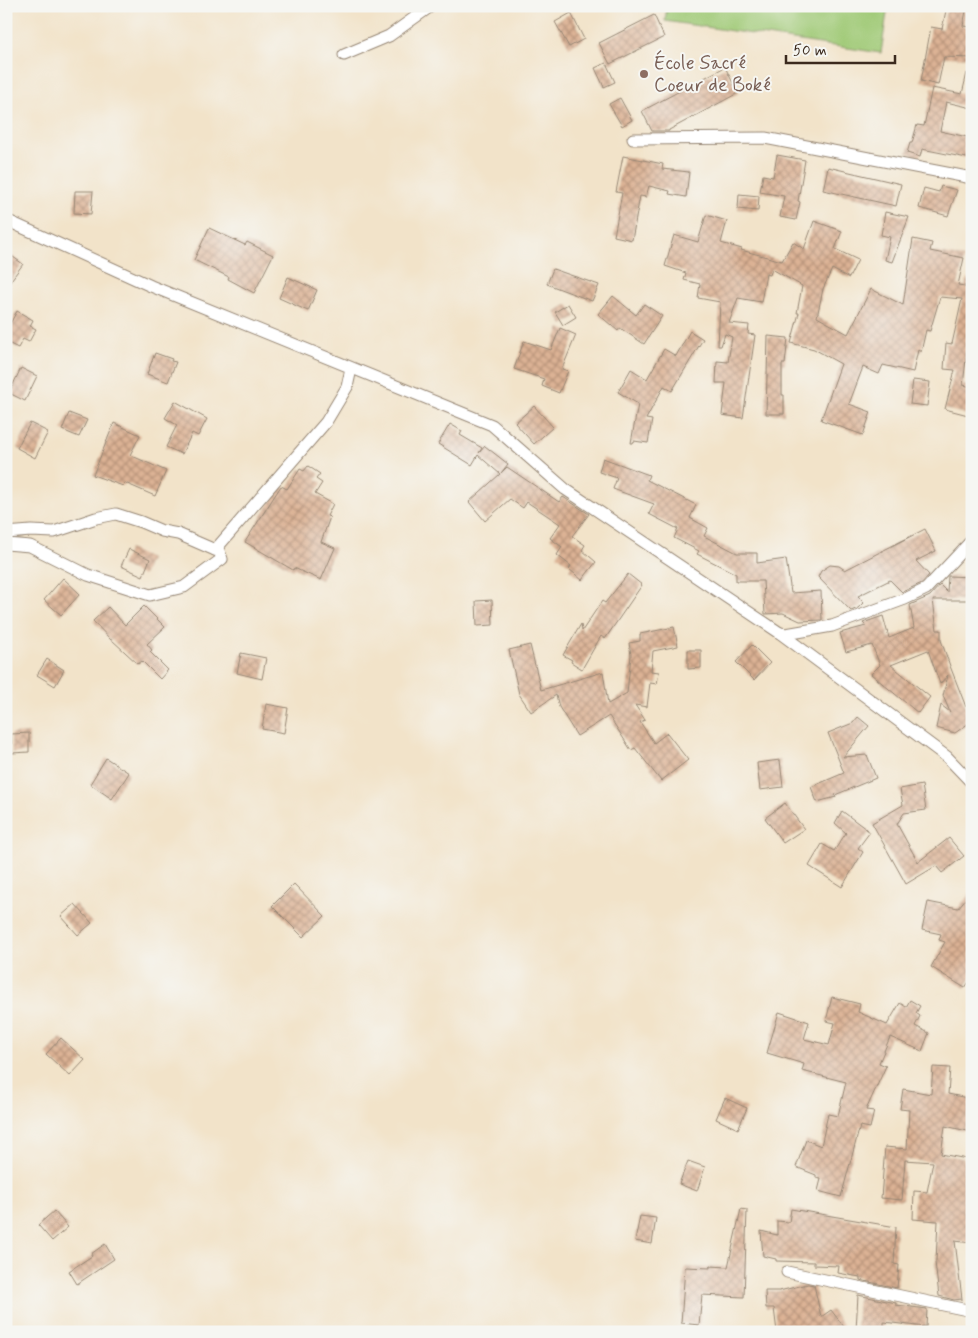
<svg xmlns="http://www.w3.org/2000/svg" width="978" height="1338" font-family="Mynerve,sans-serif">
  <defs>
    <pattern id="building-cross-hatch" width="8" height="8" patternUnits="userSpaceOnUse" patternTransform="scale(1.25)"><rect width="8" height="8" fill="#dcb294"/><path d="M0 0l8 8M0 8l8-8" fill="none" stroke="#b49178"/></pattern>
  </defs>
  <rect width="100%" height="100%" fill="#f6f6f2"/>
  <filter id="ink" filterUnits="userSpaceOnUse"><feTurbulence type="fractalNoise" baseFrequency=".02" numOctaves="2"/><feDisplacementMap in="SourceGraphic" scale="10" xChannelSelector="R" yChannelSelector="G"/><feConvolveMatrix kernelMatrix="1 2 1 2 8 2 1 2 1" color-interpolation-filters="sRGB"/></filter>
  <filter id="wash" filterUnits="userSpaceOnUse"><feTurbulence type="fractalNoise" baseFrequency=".0096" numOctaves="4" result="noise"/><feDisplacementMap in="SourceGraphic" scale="20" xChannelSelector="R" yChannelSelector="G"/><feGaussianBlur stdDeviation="1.12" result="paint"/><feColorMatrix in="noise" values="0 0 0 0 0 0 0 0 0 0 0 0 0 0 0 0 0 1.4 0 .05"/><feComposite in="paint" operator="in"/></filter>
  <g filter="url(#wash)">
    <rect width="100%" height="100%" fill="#f2e3c9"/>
    <!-- pitch -->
    <polygon fill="#9fc975" stroke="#6d7a4a" points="667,6 888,6 881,53 665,21"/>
    <g id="blocks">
      <!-- building -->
      <g fill="url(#building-cross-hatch)">
        <polygon points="947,6 967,6 963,26 972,27 972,58 944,57 938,85 921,81 931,27 942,29"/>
        <polygon points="571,13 584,39 569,47 555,22"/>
        <polygon points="654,15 664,37 610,64 599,43"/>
        <polygon points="606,63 615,82 604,87 595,68"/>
        <polygon points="725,67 738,93 669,130 669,131 652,131 642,111"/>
        <polygon points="967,73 972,74 972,108 946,102 940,131 972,138 972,159 922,149 920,157 907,153 910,143 912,143 917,125 924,126 932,88 962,94"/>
        <polygon points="620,98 632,120 622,126 609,104"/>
        <polygon points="777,155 805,160 798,201 800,202 796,220 780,217 784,196 760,192 763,175 773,177"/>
        <polygon points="623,156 663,164 662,169 689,172 686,197 669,194 670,191 649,186 646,197 640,196 632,240 614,236 622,193 616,192"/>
        <polygon points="828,167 901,184 896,206 823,190"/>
        <polygon points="941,186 957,190 948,216 919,208 924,188 939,192"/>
        <polygon points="75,191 93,191 91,214 74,213"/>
        <polygon points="739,194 759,196 758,211 738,209"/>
        <polygon points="885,212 909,217 892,262 885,260 890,237 881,235"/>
        <polygon points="706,215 727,221 721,243 742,249 741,250 782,261 793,242 804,249 814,221 842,231 835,249 858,260 849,278 832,269 823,289 817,317 848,334 871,289 903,305 913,239 932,243 930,251 964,258 958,285 965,286 965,288 967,279 972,280 972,343 968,342 963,385 972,387 972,399 968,415 945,409 955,370 944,369 946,343 952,344 962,299 940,297 930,331 926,330 921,352 918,350 913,372 883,365 879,374 863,367 849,404 871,412 863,435 821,420 841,364 814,349 791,343 799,313 797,313 802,286 772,269 770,275 766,274 761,302 738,298 729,323 749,325 748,334 755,335 743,418 722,415 726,383 716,383 717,361 728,362 732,337 725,334 721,346 718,346 720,302 698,298 700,284 684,280 686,273 665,266 674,235 698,242"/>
        <polygon points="209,228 245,245 247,242 273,255 254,293 228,279 229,277 194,260"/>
        <polygon points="6,252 23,264 6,287"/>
        <polygon points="553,269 599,285 592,301 547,284"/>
        <polygon points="288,277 317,290 308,311 279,298"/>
        <polygon points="613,296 636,315 644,304 662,316 644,344 620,328 618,331 598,314"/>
        <polygon points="568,304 576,317 563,325 555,312"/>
        <polygon points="17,311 33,320 30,326 36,329 29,342 23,339 18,348 6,342 6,331"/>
        <polygon points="560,328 576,335 562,369 568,371 559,393 542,386 544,379 514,369 524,341 551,350"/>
        <polygon points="690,331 703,339 672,391 664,386 646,419 652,420 648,443 634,441 633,443 631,443 638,404 618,392 631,369 647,379 664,349 676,356"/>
        <polygon points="768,336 788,338 785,364 782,364 782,395 784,395 784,414 766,414"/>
        <polygon points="155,353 172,359 171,361 176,362 168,382 147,374"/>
        <polygon points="21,368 37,376 25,401 9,393"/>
        <polygon points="913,380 930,382 927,406 910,404"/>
        <polygon points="175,401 207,419 198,436 192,433 182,454 166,447 177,425 165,418"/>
        <polygon points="534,406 553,427 534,444 515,423"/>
        <polygon points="69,413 87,420 79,437 62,430"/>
        <polygon points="30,423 48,432 35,458 17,448"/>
        <polygon points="114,423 140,435 130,455 166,471 155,496 125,483 123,486 93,475"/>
        <polygon points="450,424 462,431 460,435 482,448 479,453 485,446 508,464 501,473 507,467 559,502 563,497 589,514 572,536 585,545 582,550 596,562 582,580 569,569 571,566 557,555 562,547 550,538 560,524 527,502 523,508 510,499 485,521 469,502 500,474 478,455 472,465 438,444"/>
        <polygon points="603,458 649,475 647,480 696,505 690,518 708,528 704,536 737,553 757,553 757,563 786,559 791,593 821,591 822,620 800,621 783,613 765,614 763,581 736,581 736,574 697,554 699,551 674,538 678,529 649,514 654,504 613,489 617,478 599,472"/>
        <polygon points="308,466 320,474 316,479 322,483 315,494 333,504 327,516 330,517 321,542 335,548 321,580 294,568 293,570 245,542 281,486 287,489 300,469 304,471"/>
        <polygon points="925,529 936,551 916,561 929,575 922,583 902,592 890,580 858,596 864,602 858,608 851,611 818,577 821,571 830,565 839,566 845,570"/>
        <polygon points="129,549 150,559 143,576 121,566"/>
        <polygon points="628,574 642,585 605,639 601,636 582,669 571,662 572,660 563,655 581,624 582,631 602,601 605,603"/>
        <polygon points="948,576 972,577 972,600 933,600 937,630 941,630 941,640 950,666 966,707 972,703 972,721 955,733 936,728 941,705 950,712 943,696 948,675 940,684 928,650 891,665 930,697 918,713 871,674 880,665 872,645 846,652 840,633 866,626 863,623 883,616 889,638 914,628 910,605 930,596 940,585 947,592"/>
        <polygon points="63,578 80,594 61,615 44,600"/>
        <polygon points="492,600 493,625 477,626 476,601"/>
        <polygon points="144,606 165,627 147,644 152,650 150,652 168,670 160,679 142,661 138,664 112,640 111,640 93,621 108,607 125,625"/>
        <polygon points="674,627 678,646 653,651 651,671 659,672 657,684 650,683 647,707 635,705 645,720 640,722 654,743 667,733 688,760 661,781 635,748 631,750 609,716 577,736 559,707 556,695 531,712 519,694 509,650 530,645 541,690 603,672 608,704 627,693 631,655 629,643 640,641 640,634"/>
        <polygon points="752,645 770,663 754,680 736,662"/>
        <polygon points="688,650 701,650 701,668 688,669"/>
        <polygon points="241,653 266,658 262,679 237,673"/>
        <polygon points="47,659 64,670 55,686 37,675"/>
        <polygon points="266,704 288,708 284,733 262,729"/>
        <polygon points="858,717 869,726 843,757 867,755 876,778 835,795 836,797 817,802 811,787 844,773 828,733 853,723"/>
        <polygon points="29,733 29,752 12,753 11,734"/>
        <polygon points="106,758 129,773 112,799 90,784"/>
        <polygon points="780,760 783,787 760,790 757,763"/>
        <polygon points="922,785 926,810 904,813 897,824 918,862 949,838 964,856 942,873 936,866 906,884 872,823 903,805 900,789"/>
        <polygon points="785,803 804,829 783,843 765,818"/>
        <polygon points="842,811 870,832 858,848 863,852 842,887 809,866 822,844 834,851 846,833 835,823"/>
        <polygon points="294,884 325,916 303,937 272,906"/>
        <polygon points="972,891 972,977 965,988 931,967 945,942 939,940 941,934 922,930 928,902 958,908"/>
        <polygon points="75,904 92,923 78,935 61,916"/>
        <polygon points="832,997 860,1004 858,1012 887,1025 900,1003 906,1007 910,1000 920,1006 916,1013 920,1016 915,1026 929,1033 922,1051 890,1037 879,1063 886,1066 866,1110 874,1111 870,1128 860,1126 841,1197 818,1191 821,1179 816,1178 816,1175 796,1167 806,1140 821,1146 828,1114 838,1116 846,1082 802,1071 804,1064 767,1053 779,1012 809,1022 804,1039 829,1045 835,1023 826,1021"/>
        <polygon points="61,1038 85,1060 70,1076 46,1054"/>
        <polygon points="933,1067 950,1068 948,1094 972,1099 972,1132 945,1126 941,1154 972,1160 972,1243 955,1241 962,1299 954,1300 939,1296 935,1262 936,1261 938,1221 913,1219 914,1191 927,1192 933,1162 905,1160 902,1200 881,1198 885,1147 907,1149 909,1110 900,1109 903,1089 931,1094"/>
        <polygon points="725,1098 747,1108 738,1129 716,1119"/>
        <polygon points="688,1161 705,1167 697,1191 679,1184"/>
        <polygon points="741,1209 747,1210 744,1297 702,1295 699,1325 681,1323 685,1267 710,1268 710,1266 728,1267"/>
        <polygon points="791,1209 896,1227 894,1264 899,1265 897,1288 860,1280 860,1277 838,1273 839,1266 814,1265 814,1262 776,1261 776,1259 763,1256 761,1231 777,1235 777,1221 789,1222"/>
        <polygon points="54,1211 68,1227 52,1241 38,1225"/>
        <polygon points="640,1216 656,1218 652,1244 635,1241"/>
        <polygon points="105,1244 114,1259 77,1284 69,1271 92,1256 91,1254"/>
        <polygon points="808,1284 814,1285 821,1317 831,1310 848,1332 777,1332 774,1308 766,1308 765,1291 779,1291"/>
        <polygon points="858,1295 896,1303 896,1305 927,1309 926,1327 884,1322 884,1330 856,1330"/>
      </g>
    </g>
  </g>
  <g filter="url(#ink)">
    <use href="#blocks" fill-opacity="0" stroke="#968674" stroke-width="1"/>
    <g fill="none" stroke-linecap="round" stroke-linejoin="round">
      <defs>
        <g id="minor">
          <polyline points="344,55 389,36 431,6"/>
          <polyline points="633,139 765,138 972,178"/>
          <polyline points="6,220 151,286 492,425 565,489 780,633 947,757 972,783"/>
          <polyline points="6,533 31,531 54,532 96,518 116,514 141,522 162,531 178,534 215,550 326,422 347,387 351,369"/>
          <polyline points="6,544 30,546 88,575 150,595 184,587 222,559 219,551 215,550"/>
          <polyline points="780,633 786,634 832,626 905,599 926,589 972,540"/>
          <polyline points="787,1272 972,1311"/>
        </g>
      </defs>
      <!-- minor casing -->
      <use href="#minor" stroke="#968674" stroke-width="13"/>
      <!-- minor -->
      <use href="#minor" stroke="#fff" stroke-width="11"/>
    </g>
  </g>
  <!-- markers -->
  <circle fill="#8d6e63" stroke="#f6f6f2" stroke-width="2" cx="644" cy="74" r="5"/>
  <g text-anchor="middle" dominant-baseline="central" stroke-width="4" stroke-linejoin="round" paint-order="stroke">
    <!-- education labels -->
    <g font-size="19" fill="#785e54" stroke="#f6f6f2" text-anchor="start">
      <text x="654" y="63">École Sacré<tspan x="654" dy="22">Coeur de Boké</tspan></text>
    </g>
  </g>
  <!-- margin -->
  <rect width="978" height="1338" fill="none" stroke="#f6f6f2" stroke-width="25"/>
  <!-- scale -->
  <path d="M786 55v8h109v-8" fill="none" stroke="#3b2a1e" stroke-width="2.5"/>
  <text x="793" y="55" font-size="15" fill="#3b2a1e" stroke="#f6f6f2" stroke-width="4" paint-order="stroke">50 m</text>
</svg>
